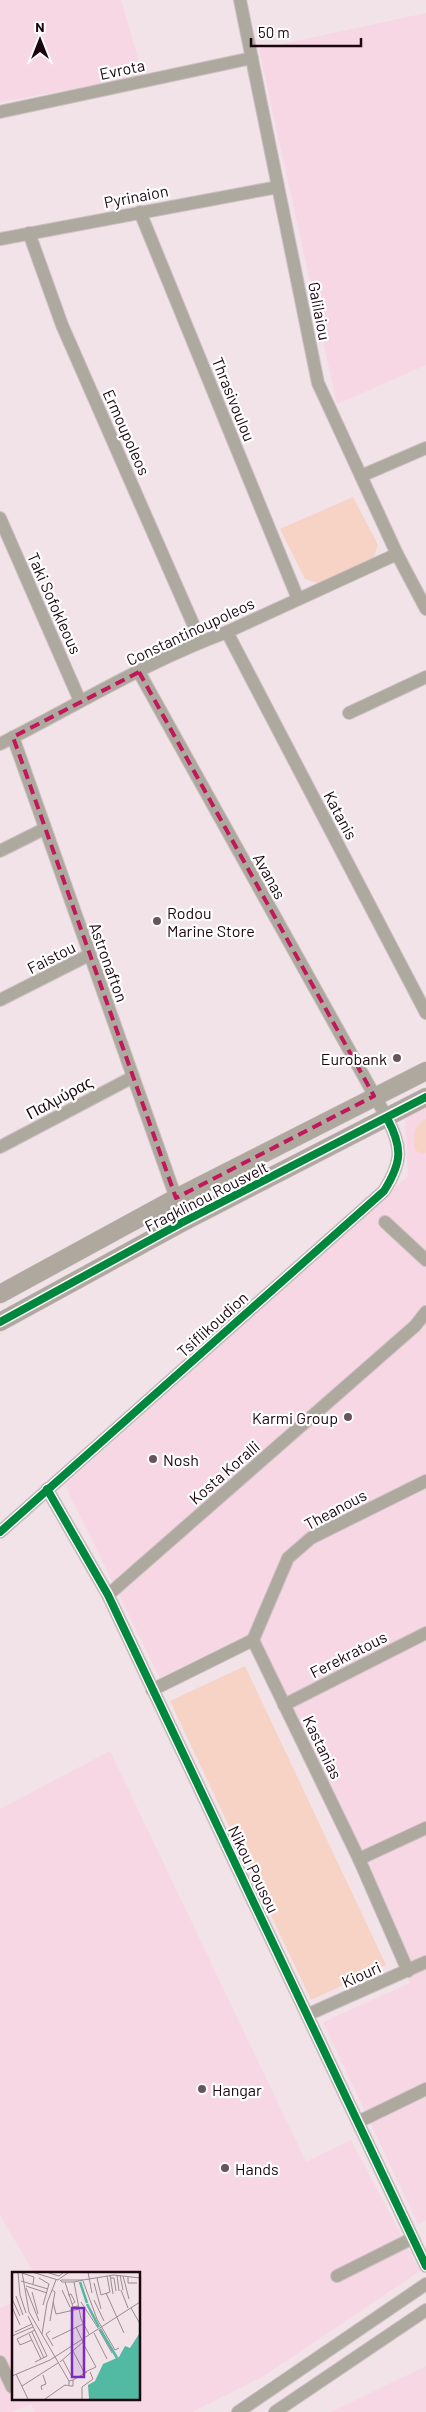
<svg xmlns="http://www.w3.org/2000/svg" width="426" height="2412" font-family="Barlow,sans-serif">
  <rect width="100%" height="100%" fill="#f2e3e8"/>
  <!-- built -->
  <g fill="#f6d7e3">
    <polygon points="0,0 121,0 143,76 0,102"/>
    <polygon points="426,13 426,365 337,404 259,49"/>
    <polygon points="426,1108 426,2220 418,2224 323,2022 410,1983 247,1635 160,1678 65,1485 408,1176 405,1119"/>
    <polygon points="110,1751 306,2162 351,2140 420,2271 262,2377 192,2412 35,2412 31,2404 11,2412 0,2412 0,2308 14,2302 14,2398 139,2398 139,2273 34,2273 0,2215 0,1809"/>
    <polygon points="426,2366 426,2412 331,2412"/>
  </g>
  <!-- green -->
  <g fill="#f6d3c4">
    <polygon points="353,497 378,545 373,560 320,584 305,579 280,529"/>
    <path d="M 426,1119 L 426,1153 L 422,1154 L 415,1150 C 415,1134 411,1128 426,1119 Z"/>
    <polygon points="245,1666 386,1965 311,2000 170,1701"/>
  </g>
  <g fill="none" stroke-linecap="round" stroke-linejoin="round">
    <defs>
      <g id="street">
        <polyline points="240,0 318,383 397,554 426,609"/>
        <polyline points="0,112 252,58"/>
        <polyline points="140,212 298,599"/>
        <polyline points="29,233 62,325 201,642"/>
        <polyline points="0,239 278,187"/>
        <polyline points="361,476 426,448"/>
        <polyline points="0,518 80,701"/>
        <polyline points="227,632 426,1013"/>
        <polyline points="349,713 426,677"/>
        <polyline points="13,737 176,1198"/>
        <path d="M 0,744 C 75,706 148,661 227,632 L 397,554"/>
        <polyline points="0,851 44,829"/>
        <polyline points="0,1000 89,955"/>
        <polyline points="0,1147 133,1077"/>
        <polyline points="385,1222 426,1260"/>
        <polyline points="47,1489 108,1595 426,2266"/>
        <path d="M 0,1532 L 384,1191 C 402,1162 403,1148 387,1118 L 139,672"/>
        <polyline points="108,1595 415,1326 426,1312"/>
        <polyline points="253,1640 288,1558 311,1538 426,1481"/>
        <polyline points="152,1690 253,1640 359,1859 408,1971"/>
        <polyline points="284,1705 426,1633"/>
        <polyline points="359,1859 426,1828"/>
        <polyline points="309,2014 426,1962"/>
        <polyline points="358,2122 426,2089"/>
        <polyline points="337,2276 411,2239"/>
        <polyline points="0,2362 12,2387"/>
        <polyline points="238,2412 426,2284"/>
        <polyline points="275,2412 426,2310"/>
      </g>
      <g id="secondary">
        <polyline points="0,1294 176,1198 426,1071"/>
        <polyline points="0,1322 183,1222 426,1097"/>
      </g>
    </defs>
    <!-- street casing -->
    <use href="#street" stroke="#cec1c6" stroke-width="14"/>
    <!-- secondary casing -->
    <use href="#secondary" stroke="#cec1c6" stroke-width="19"/>
    <!-- street -->
    <use href="#street" stroke="#aea99e" stroke-width="12"/>
    <!-- secondary -->
    <use href="#secondary" stroke="#afa89f" stroke-width="18"/>
    <defs>
      <g id="cycleway">
        <polyline points="0,1322 183,1222 426,1097"/>
        <polyline points="47,1489 108,1595 426,2266"/>
        <path d="M 0,1532 L 384,1191 C 402,1162 403,1148 387,1118"/>
      </g>
    </defs>
    <!-- cycleway casing -->
    <use href="#cycleway" stroke="#fff" stroke-width="11"/>
    <!-- cycleway -->
    <use href="#cycleway" stroke="#00873e" stroke-width="8"/>
  </g>
  <!-- marked area -->
  <path fill="none" stroke="#c2185b" stroke-width="4" stroke-dasharray="10 6" stroke-linejoin="round" d="M 139,672 L 374,1096 L 176,1198 L 13,737 Z"/>
  <!-- markers -->
  <g fill="#67545c" stroke="#fff" stroke-width="2">
    <circle cx="157" cy="921" r="5"/>
    <circle cx="397" cy="1058" r="5"/>
    <circle cx="348" cy="1417" r="5"/>
    <circle cx="153" cy="1459" r="5"/>
    <circle cx="202" cy="2089" r="5"/>
    <circle cx="225" cy="2168" r="5"/>
  </g>
  <g text-anchor="middle" dominant-baseline="central" stroke-width="4.5" stroke-linejoin="round" paint-order="stroke">
    <!-- street labels -->
    <g font-size="16" fill="#1c0711" stroke="#fff">
      <text transform="translate(122 69) rotate(-12)">Evrota</text>
      <text transform="translate(136 196) rotate(-11)">Pyrinaion</text>
      <text transform="translate(320 311) rotate(79)">Galilaiou</text>
      <text transform="translate(234 399) rotate(68)">Thrasivoulou</text>
      <text transform="translate(127 432) rotate(66)">Ermoupoleos</text>
      <text transform="translate(55 603) rotate(66)">Taki Sofokleous</text>
      <text transform="translate(190 631) rotate(-25)">Constantinoupoleos</text>
      <text transform="translate(341 815) rotate(62)">Katanis</text>
      <text transform="translate(270 876) rotate(61)">Avanas</text>
      <text transform="translate(51 957) rotate(-27)">Faistou</text>
      <text transform="translate(109 962) rotate(70)">Astronafton</text>
      <text transform="translate(59 1097) rotate(-28)">Παλμύρας</text>
      <text transform="translate(206 1196) rotate(-27)">Fragklinou Rousvelt</text>
      <text transform="translate(212 1324) rotate(-42)">Tsiflikoudion</text>
      <text transform="translate(224 1472) rotate(-41)">Kosta Koralli</text>
      <text transform="translate(335 1509) rotate(-28)">Theanous</text>
      <text transform="translate(348 1654) rotate(-27)">Ferekratous</text>
      <text transform="translate(323 1747) rotate(64)">Kastanias</text>
      <text transform="translate(254 1869) rotate(64)">Nikou Pousou</text>
      <text transform="translate(361 1974) rotate(-24)">Kiouri</text>
    </g>
    <!-- poi labels -->
    <g font-size="16" fill="#1c0711" stroke="#fff" text-anchor="start">
      <text x="167" y="912">Rodou<tspan x="167" dy="18">Marine Store</tspan></text>
      <text x="387" y="1058" text-anchor="end">Eurobank</text>
      <text x="338" y="1417" text-anchor="end">Karmi Group</text>
      <text x="163" y="1459">Nosh</text>
      <text x="212" y="2089">Hangar</text>
      <text x="235" y="2168">Hands</text>
    </g>
  </g>
  <!-- overview -->
  <g transform="translate(12 2272)">
    <rect width="128" height="128" fill="#f2e3e8"/>
    <path d="M 127,62 L 127,127 L 77,127 L 76,113 L 83,109 L 91,92 L 107,85 L 113,74 L 118,76 Z" fill="#52b9a3"/>
    <path fill="none" stroke="#52b9a3" stroke-width="2.5" d="M 68,10 L 75,31M 75,32 L 87,55M 88,57 L 105,86"/>
    <path fill="none" stroke="#9c8b92" stroke-width="1" d="M 6,0 L 8,23 L 14,41M 10,0 L 17,40 L 57,109M 20,0 L 46,8 L 57,0M 34,0 L 47,4 L 52,0M 76,0 L 80,21M 10,1 L 22,5 L 21,12M 98,3 L 101,22M 105,3 L 107,19M 108,3 L 111,18M 111,4 L 117,27M 116,5 L 116,11 L 125,11M 27,6 L 37,12 L 31,33M 85,6 L 89,23 L 98,20 L 95,4M 99,6 L 102,6 L 104,19M 48,8 L 50,10 L 62,10 L 71,8 L 49,8M 71,8 L 102,3 L 128,6M 9,9 L 36,17M 71,9 L 85,47 L 103,78 L 107,76M 53,10 L 61,35 L 66,34M 62,10 L 69,47 L 77,62M 82,11 L 89,37M 14,14 L 35,21M 14,16 L 27,49M 50,18 L 58,35M 109,18 L 116,36M 20,20 L 26,42M 94,21 L 112,61M 56,23 L 59,22 L 63,30 L 60,32M 4,24 L 11,43M 0,27 L 8,44M 82,28 L 92,49M 41,30 L 44,42 L 67,37M 69,30 L 86,56M 0,35 L 8,53M 119,36 L 128,52M 16,44 L 35,84 L 23,90M 38,49 L 43,20 L 40,18M 87,58 L 100,81M 38,59 L 34,62 L 41,74M 3,60 L 20,52M 20,60 L 32,86M 82,61 L 95,87M 17,62 L 29,87M 30,62 L 35,31 L 44,8M 0,64 L 21,55M 40,67 L 71,52M 20,68 L 8,73 L 5,67 L 23,58M 71,71 L 84,95 L 73,100M 61,79 L 72,100M 51,88 L 60,105M 48,90 L 71,70 L 64,55M 4,102 L 16,127M 0,104 L 38,88 L 128,30M 61,108 L 75,100M 10,114 L 46,91M 30,118 L 29,114 L 34,112 L 31,103M 33,127 L 53,113 L 59,114 L 61,114 L 61,108 L 57,109 L 57,113M 70,127 L 70,115 L 81,107 L 78,100"/>
    <path fill="#7b2cbf" fill-opacity="0.15" stroke="#7b2cbf" stroke-width="2.5" d="M 60,36 L 72,36 L 72,105 L 60,105 Z"/>
    <rect width="128" height="128" fill="none" stroke="#1c0711" stroke-width="2.5"/>
  </g>
  <!-- north arrow -->
  <g transform="translate(40 40)" stroke="#ffffff" stroke-width="4" paint-order="stroke">
  <path d="M0-4L9 19L0 12L-9 19Z" fill="#1c0711"/>
  <text y="-8" font-size="14" font-weight="bold" text-anchor="middle" fill="#1c0711">N</text>
  </g>
  <!-- scale -->
  <path d="M251 38v8h110v-8" fill="none" stroke="#1c0711" stroke-width="2.5"/>
  <text x="258" y="38" font-size="15" fill="#1c0711" stroke="#ffffff" stroke-width="4" paint-order="stroke">50 m</text>
</svg>
